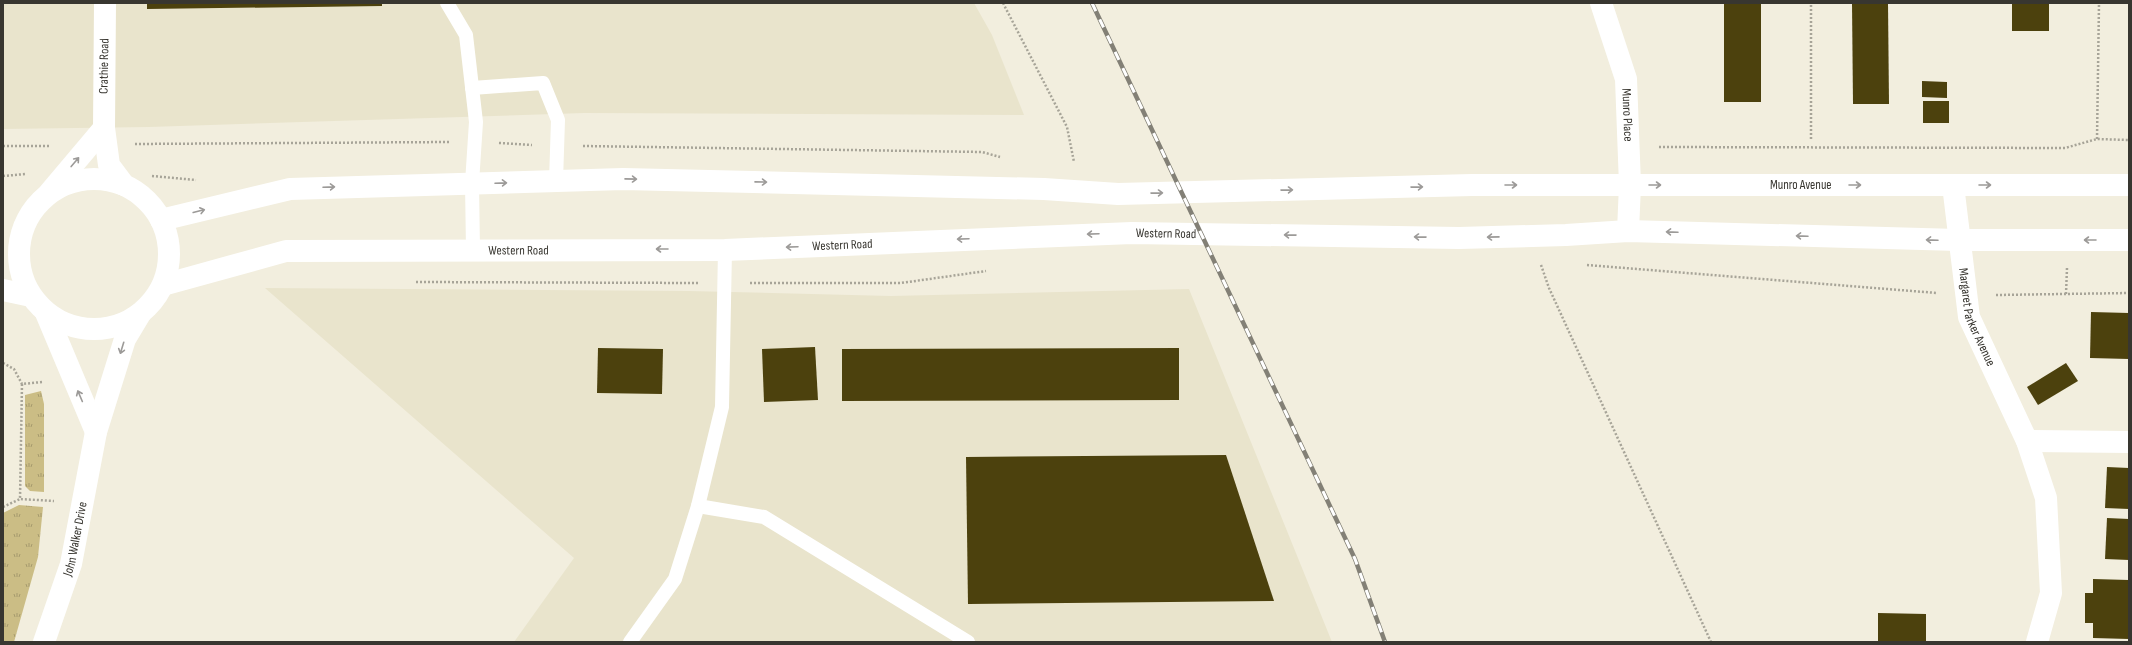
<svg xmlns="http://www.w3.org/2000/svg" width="2132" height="645" font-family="'Sofia Sans Condensed',sans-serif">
  <defs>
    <pattern id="grass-tufts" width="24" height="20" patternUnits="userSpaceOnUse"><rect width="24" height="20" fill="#cbbd85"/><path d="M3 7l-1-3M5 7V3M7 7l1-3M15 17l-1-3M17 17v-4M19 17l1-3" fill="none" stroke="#a69a6d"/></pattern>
  </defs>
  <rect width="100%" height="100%" fill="#f2eede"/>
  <!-- built -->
  <g fill="#e9e4cc">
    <polygon points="3,3 974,3 992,35 1024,115 584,113 149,127 3,129"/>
    <polygon points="265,288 688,291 891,296 1189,289 1332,642 514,642 574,558"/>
  </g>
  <!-- grass -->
  <g fill="url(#grass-tufts)">
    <polygon points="41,391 44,404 44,492 30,491 25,486 25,395"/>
    <polygon points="19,505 43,507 38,557 14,642 3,642 3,513"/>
  </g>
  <!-- building -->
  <g fill="#4c410d">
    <polygon points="147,3 382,3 382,6 147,9"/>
    <rect x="1724" y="3" width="37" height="99"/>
    <polygon points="1852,3 1888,3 1889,104 1853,104"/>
    <rect x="2012" y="3" width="37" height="28"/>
    <polygon points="1922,81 1947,82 1947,98 1922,97"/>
    <rect x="1923" y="101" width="26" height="22"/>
    <polygon points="2091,312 2129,313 2129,359 2090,358"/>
    <polygon points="815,347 818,400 764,402 762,349"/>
    <polygon points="598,348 663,349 662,394 597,393"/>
    <polygon points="1179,348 1179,400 842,401 842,349"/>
    <polygon points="2066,363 2078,381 2038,405 2027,387"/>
    <polygon points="1226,455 1274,601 968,604 966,457"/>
    <polygon points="2107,467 2129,468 2129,509 2105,508"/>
    <polygon points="2107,518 2129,519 2129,560 2105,559"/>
    <polygon points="2093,579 2129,580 2129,639 2093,638 2093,623 2085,623 2085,593 2093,593"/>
    <polygon points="1878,613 1926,614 1926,642 1878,642"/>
  </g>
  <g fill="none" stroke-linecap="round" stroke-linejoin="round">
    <!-- path -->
    <g stroke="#a7a498" stroke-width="2.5" stroke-dasharray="2 2" stroke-linecap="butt">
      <polyline points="1003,3 1067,127 1074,162"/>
      <polyline points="1811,139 1811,3"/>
      <polyline points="2097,139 2099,3"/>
      <polyline points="499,143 532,145"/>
      <polyline points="135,144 450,142"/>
      <polyline points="3,146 50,146"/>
      <polyline points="583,146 982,152 1000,157"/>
      <polyline points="1659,147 2065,148 2097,139 2129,140"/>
      <polyline points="3,176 26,174"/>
      <polyline points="152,176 196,180"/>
      <polyline points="1541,265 1549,288 1711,642"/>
      <polyline points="1587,265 1937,293"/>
      <polyline points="416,282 699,283"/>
      <polyline points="750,283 901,283 986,271"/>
      <polyline points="2066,294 2067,268"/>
      <polyline points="1996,295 2129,293"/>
      <polyline points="3,363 14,369 22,384"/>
      <polyline points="42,382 22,384 20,499 54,501"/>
      <polyline points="3,507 20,499"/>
    </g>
    <!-- service -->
    <g stroke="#fff" stroke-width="14">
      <polyline points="447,3 466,35 476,122 472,183 473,250"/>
      <polyline points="472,88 543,83 558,120 556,181"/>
      <polyline points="698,506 764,517 968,642"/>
      <polyline points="630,642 675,579 698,506 722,407 725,250"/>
    </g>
    <!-- minor -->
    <g stroke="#fff" stroke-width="22">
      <polyline points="105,3 104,128 109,165 124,185"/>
      <path id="s1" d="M 1601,3 L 1626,79 L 1630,185 L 1628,231"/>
      <path id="s2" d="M 1953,185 L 1969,317 L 2027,441 L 2046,498 L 2051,593 L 2037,642"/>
      <polyline points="50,192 104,128"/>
      <polyline points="2027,441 2129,442"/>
    </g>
    <!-- tertiary -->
    <g stroke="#fff" stroke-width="22">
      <polyline points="46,313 96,432"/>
      <path id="s3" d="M 44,642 L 71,564 L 96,432 L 125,339 L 140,314"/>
    </g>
    <!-- secondary -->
    <g stroke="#fff" stroke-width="22">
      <circle cx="94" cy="254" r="75"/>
      <path id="s4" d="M 161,220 L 290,189 L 623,179 L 1044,189 L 1118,194 L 1472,185 L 2129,185"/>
      <path id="s5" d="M 163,285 L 286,251 L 725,250 L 1132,233 L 1459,238 L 1566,235 L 1628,231 L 1958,240 L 2129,240"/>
      <polyline points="3,290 31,296"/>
    </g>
    <defs>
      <polyline id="rail" points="1092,3 1355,559 1385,642"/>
    </defs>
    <!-- rail casing -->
    <use href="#rail" stroke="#838076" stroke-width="4.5"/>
    <!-- rail -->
    <use href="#rail" stroke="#fff" stroke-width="3" stroke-dasharray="9" stroke-linecap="butt"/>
  </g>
  <!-- one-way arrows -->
  <defs><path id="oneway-shaft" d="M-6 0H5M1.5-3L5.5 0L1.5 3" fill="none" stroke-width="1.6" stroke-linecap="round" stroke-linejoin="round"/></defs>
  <g stroke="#9c9a98">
    <use href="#oneway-shaft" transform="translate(75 162) rotate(-50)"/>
    <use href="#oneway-shaft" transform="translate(631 179) rotate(1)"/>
    <use href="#oneway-shaft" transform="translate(761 182) rotate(1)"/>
    <use href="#oneway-shaft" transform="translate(501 183) rotate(-2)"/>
    <use href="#oneway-shaft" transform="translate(1511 185)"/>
    <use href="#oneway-shaft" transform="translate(1655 185)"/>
    <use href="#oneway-shaft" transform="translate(1855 185)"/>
    <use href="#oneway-shaft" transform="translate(1985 185)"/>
    <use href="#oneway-shaft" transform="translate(329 187) rotate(-2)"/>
    <use href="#oneway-shaft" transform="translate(1417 187) rotate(-1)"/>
    <use href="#oneway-shaft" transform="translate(1287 190) rotate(-1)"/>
    <use href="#oneway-shaft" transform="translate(1157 193) rotate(-1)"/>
    <use href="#oneway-shaft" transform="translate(199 211) rotate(-14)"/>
    <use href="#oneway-shaft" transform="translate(1672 232) rotate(-178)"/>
    <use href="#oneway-shaft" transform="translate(1093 234) rotate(178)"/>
    <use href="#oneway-shaft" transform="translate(1290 235) rotate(-179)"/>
    <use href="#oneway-shaft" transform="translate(1802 236) rotate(-178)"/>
    <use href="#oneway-shaft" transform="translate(1420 237) rotate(-179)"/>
    <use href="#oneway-shaft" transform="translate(1493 237) rotate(179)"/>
    <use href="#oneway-shaft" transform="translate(963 239) rotate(178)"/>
    <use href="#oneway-shaft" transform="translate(1932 240) rotate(-178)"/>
    <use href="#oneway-shaft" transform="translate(2090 240) rotate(180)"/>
    <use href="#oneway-shaft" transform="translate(792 247) rotate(178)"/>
    <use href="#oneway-shaft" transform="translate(662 249) rotate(-180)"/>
    <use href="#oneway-shaft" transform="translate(122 348) rotate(107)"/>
    <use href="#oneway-shaft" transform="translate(80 396) rotate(-113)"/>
  </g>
  <g text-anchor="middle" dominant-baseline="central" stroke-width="4" stroke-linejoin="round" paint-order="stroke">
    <!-- street labels -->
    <g font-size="13" fill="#383630" stroke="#fff">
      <text transform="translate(104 66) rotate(-89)">Crathie Road</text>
      <text stroke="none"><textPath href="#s1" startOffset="116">Munro Place</textPath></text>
      <text stroke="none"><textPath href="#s4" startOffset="1644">Munro Avenue</textPath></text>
      <text stroke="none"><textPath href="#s5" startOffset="1008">Western Road</textPath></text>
      <text stroke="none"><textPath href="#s5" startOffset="684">Western Road</textPath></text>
      <text stroke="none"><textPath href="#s5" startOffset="360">Western Road</textPath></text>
      <text stroke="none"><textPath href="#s2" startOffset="135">Margaret Parker Avenue</textPath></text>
      <text stroke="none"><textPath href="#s3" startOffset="108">John Walker Drive</textPath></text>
    </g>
  </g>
  <!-- border -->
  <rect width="2132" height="645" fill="none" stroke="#383630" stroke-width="8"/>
</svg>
